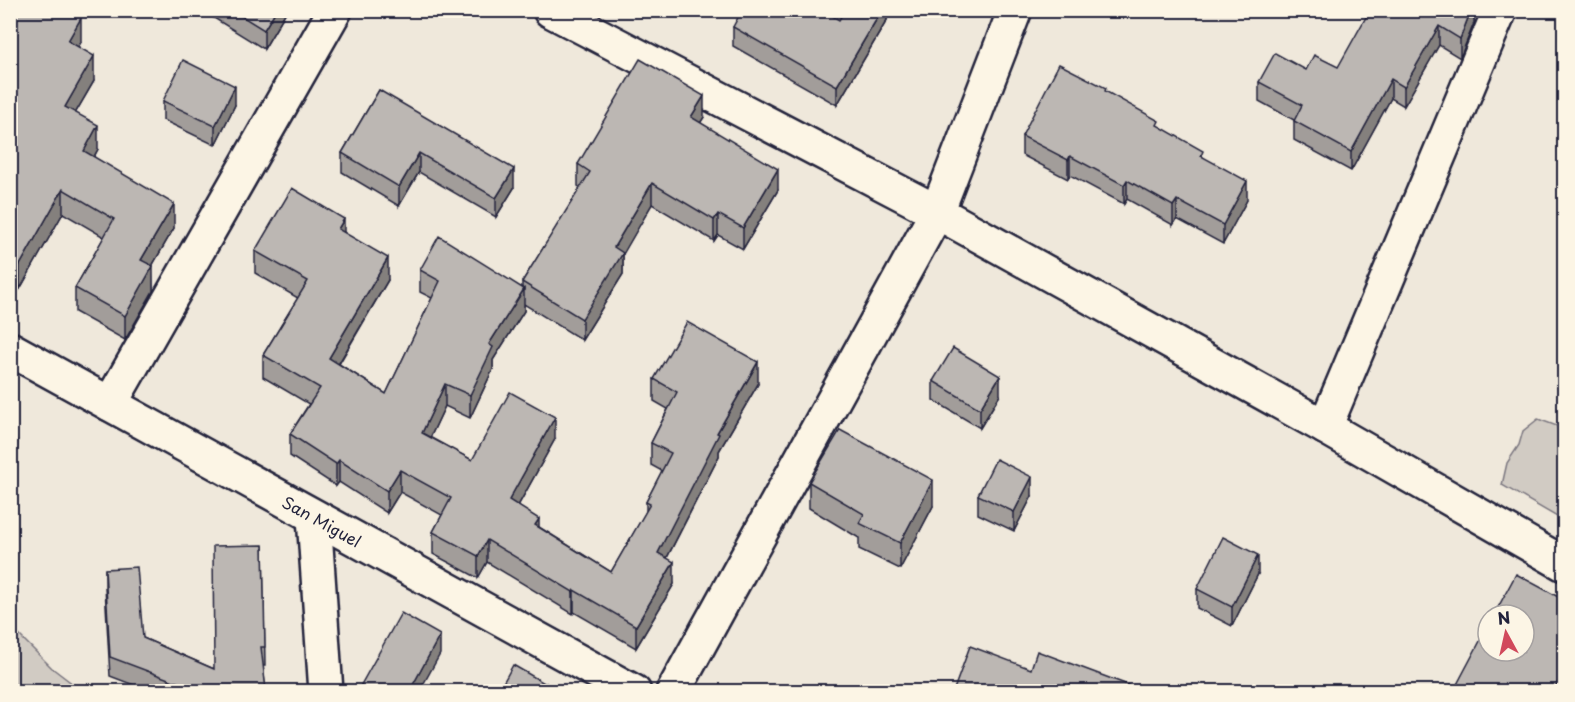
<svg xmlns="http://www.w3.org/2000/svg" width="1575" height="702" font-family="'Playpen Sans',sans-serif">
  <rect width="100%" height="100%" fill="#efe8db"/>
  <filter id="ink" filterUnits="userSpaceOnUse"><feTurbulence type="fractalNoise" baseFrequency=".0167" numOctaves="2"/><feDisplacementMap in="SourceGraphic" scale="12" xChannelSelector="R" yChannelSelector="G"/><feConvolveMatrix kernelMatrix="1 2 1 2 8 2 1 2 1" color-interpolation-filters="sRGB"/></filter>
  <g filter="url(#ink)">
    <!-- green -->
    <g fill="#d1cbc3" stroke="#7a767f" stroke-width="1.5">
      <polygon points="1538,419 1557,426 1564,463 1564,521 1502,485 1507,463 1519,445 1523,431"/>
      <polygon points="11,428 18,442 11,527"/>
      <polygon points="11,627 52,668 82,691 11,691"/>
    </g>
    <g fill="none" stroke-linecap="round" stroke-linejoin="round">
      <defs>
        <g id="street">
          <polyline points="550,10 937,212 1325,427 1564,564"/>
          <polyline points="110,404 335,10"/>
          <polyline points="1325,427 1500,10"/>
          <polyline points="314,517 326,692"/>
          <polyline points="673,692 937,212 1015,10"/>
        </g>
        <polyline id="secondary" points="10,349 634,692"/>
      </defs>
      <!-- street casing -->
      <use href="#street" stroke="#22223b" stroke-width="38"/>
      <!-- secondary casing -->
      <use href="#secondary" stroke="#22223b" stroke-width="38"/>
      <!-- street -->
      <use href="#street" stroke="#fcf5e5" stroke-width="33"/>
      <!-- secondary -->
      <use href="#secondary" stroke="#fcf5e5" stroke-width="33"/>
    </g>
    <!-- wall -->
    <g fill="#a29d9a" stroke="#22223b" stroke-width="1.5">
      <polygon points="10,10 81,42 78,47 94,81 75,113 98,149 94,157 174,228 152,266 153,291 125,340 75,312 75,288 104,237 63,213 20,289 10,284"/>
      <polygon points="201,10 287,10 264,49"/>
      <polygon points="887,10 887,20 837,105 733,46 733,27 839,20"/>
      <polygon points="1474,10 1474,23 1460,58 1439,45 1404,106 1391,98 1351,171 1294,140 1294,120 1259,101 1259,82 1306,70 1338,67"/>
      <polygon points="379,90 514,188 496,217 419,172 399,206 342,172 342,153"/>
      <polygon points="1106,92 1203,157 1247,200 1223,244 1177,219 1173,225 1127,199 1124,204 1070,175 1068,179 1022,155 1022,136"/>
      <polygon points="163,101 235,105 215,145 163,120"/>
      <polygon points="704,117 700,123 778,190 743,249 718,235 714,241 652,204 623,253 623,274 582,340 524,304 524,311 493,360 493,369 470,418 445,406 430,438 472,460 555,439 518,506 539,527 611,572 646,512 646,502 662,471 651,465 651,443 668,409 654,401 654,379 758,384 719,451 719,456 667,558 674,584 636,648 574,612 573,614 487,562 478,578 433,554 433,532 442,515 400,492 387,513 339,482 336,486 290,456 290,434 309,404 263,377 263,355 298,298 255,273 255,251 344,232 388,280 339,364 386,394 432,298 420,292 420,270 522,288 522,282 581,188 578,186 578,164"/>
      <polygon points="933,381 1000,395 980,428 933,400"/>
      <polygon points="809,482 933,506 900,569 859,549 859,538 809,508"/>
      <polygon points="978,495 1032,496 1014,531 978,514"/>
      <polygon points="263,545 265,666 263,666 266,692 152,692 110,676 105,588 105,569 143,638 214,669"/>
      <polygon points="1258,574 1232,626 1197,608 1197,589"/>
    </g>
    <!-- shaded-wall -->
    <g fill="#84807d" stroke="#22223b" stroke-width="1.5">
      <polygon points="276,10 287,10 264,49 264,30"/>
      <polygon points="882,10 887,10 887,20 837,105 837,86"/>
      <polygon points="1471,10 1474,10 1474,23 1460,58 1460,39"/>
      <polygon points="81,18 81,42 68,65 68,41"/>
      <polygon points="1439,26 1439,45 1404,106 1404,87"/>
      <polygon points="94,56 94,81 65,131 65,107"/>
      <polygon points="1391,79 1391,98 1351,171 1351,152"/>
      <polygon points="235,86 235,105 215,145 215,126"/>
      <polygon points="704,96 704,117 691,138 691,117"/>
      <polygon points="98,125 98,149 84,175 84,151"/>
      <polygon points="419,153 419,172 399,206 399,187"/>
      <polygon points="1070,156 1070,175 1068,179 1068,160"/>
      <polygon points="514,169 514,188 496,217 496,198"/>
      <polygon points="778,169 778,190 743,249 743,228"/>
      <polygon points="1127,180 1127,199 1124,204 1124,185"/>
      <polygon points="1247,181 1247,200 1223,244 1223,225"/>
      <polygon points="652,183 652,204 622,256 623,253 623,274 582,340 582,319 614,247"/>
      <polygon points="63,189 63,213 20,289 20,265"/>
      <polygon points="1177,200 1177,219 1173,225 1173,206"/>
      <polygon points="174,204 174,228 141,285 141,260"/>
      <polygon points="718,214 718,235 714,241 714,220"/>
      <polygon points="344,219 344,241 338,229"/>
      <polygon points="388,258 388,280 329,380 329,358"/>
      <polygon points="153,266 153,291 125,340 125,316"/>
      <polygon points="524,289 524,311 493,360 493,369 470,418 470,395 489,344"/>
      <polygon points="758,362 758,384 719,451 719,456 658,575 658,553 717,433"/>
      <polygon points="1000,376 1000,395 980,428 980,409"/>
      <polygon points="445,384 445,406 422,455 422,433"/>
      <polygon points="555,417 555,439 509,522 509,500"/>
      <polygon points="339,460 339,482 336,486 336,464"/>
      <polygon points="400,470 400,492 387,513 387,491"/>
      <polygon points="1032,477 1032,496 1014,531 1014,512"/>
      <polygon points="933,480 933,506 900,569 900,543"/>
      <polygon points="539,519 539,541 535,525"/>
      <polygon points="487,540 487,562 478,578 478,556"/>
      <polygon points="1258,555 1258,574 1232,626 1232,607"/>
      <polygon points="674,562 674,584 636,648 636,626"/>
      <polygon points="574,590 574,612 573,614 573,592"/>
      <polygon points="440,635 440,654 419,692 409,692"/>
      <polygon points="1564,670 1564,692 1553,692"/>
      <polygon points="546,684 546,692 541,692"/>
    </g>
    <!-- building -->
    <g fill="#bcb7b3" stroke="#22223b" stroke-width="1.5">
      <polygon points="10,10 68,10 81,18 68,41 94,56 65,107 98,125 84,151 174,204 141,260 153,266 125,316 75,288 114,219 63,189 20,265 10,259"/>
      <polygon points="232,10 276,10 264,30"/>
      <polygon points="742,10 823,10 839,20 845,10 882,10 837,86 733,27"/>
      <polygon points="1370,10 1471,10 1460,39 1439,26 1404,87 1391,79 1351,152 1294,121 1302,105 1259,82 1275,53 1306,70 1314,55 1338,67"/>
      <polygon points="640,59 704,96 691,117 778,169 743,228 718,214 714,220 652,183 614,247 623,253 582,319 522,282 590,172 578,164"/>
      <polygon points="183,60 235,86 215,126 163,101"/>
      <polygon points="1059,64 1106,88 1105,91 1159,121 1157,125 1203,151 1201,156 1247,181 1223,225 1177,200 1173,206 1127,180 1124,185 1070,156 1068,160 1022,136"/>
      <polygon points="379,90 514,169 496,198 419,153 399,187 342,153"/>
      <polygon points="292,188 344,219 338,229 388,258 329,358 386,394 440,281 420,270 439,236 524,289 489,344 493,347 470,395 445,384 422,433 472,460 510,392 555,417 509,500 539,519 535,525 611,572 650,504 646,502 671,453 651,443 677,392 654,379 687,322 758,362 717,433 719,434 658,553 674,562 636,626 574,590 573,592 487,540 478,556 433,532 451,498 400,470 387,491 339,460 336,464 290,434 320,388 263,355 308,281 255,251"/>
      <polygon points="953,348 1000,376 980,409 933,381"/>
      <polygon points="840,430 933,480 900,543 859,523 864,514 809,482"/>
      <polygon points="996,459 1032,477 1014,512 978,495"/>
      <polygon points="1223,537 1258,555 1232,607 1197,589"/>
      <polygon points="263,545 265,647 261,647 266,690 250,692 203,692 110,657 105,569 137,567 143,638 214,669 213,546"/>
      <polygon points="1516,574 1564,600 1564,670 1553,692 1453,692 1488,626 1488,651 1524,651 1524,615 1494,615"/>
      <polygon points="401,613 440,635 409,692 357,692"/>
      <polygon points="970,646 1031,669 1037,651 1128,685 1125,692 953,692"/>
      <polygon points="513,665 546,684 541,692 498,692"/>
    </g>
  </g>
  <g text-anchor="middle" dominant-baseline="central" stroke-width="6" stroke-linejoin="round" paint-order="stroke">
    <!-- street labels -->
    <g font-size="16" fill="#22223b" stroke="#fcf5e5">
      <text transform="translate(322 521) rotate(29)">San Miguel</text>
    </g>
  </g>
  <!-- margin -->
  <rect width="1575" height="702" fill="none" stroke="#fcf5e5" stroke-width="36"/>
  <rect x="18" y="18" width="1539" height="666" fill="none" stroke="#22223b" stroke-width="2" filter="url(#ink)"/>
  <!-- north arrow -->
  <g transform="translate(1506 633) rotate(352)"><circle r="28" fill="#fcf5e5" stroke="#a5a1a1" stroke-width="1.5"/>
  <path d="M0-4.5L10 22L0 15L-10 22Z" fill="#d1495b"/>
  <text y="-9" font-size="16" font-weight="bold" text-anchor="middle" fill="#22223b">N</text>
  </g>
</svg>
